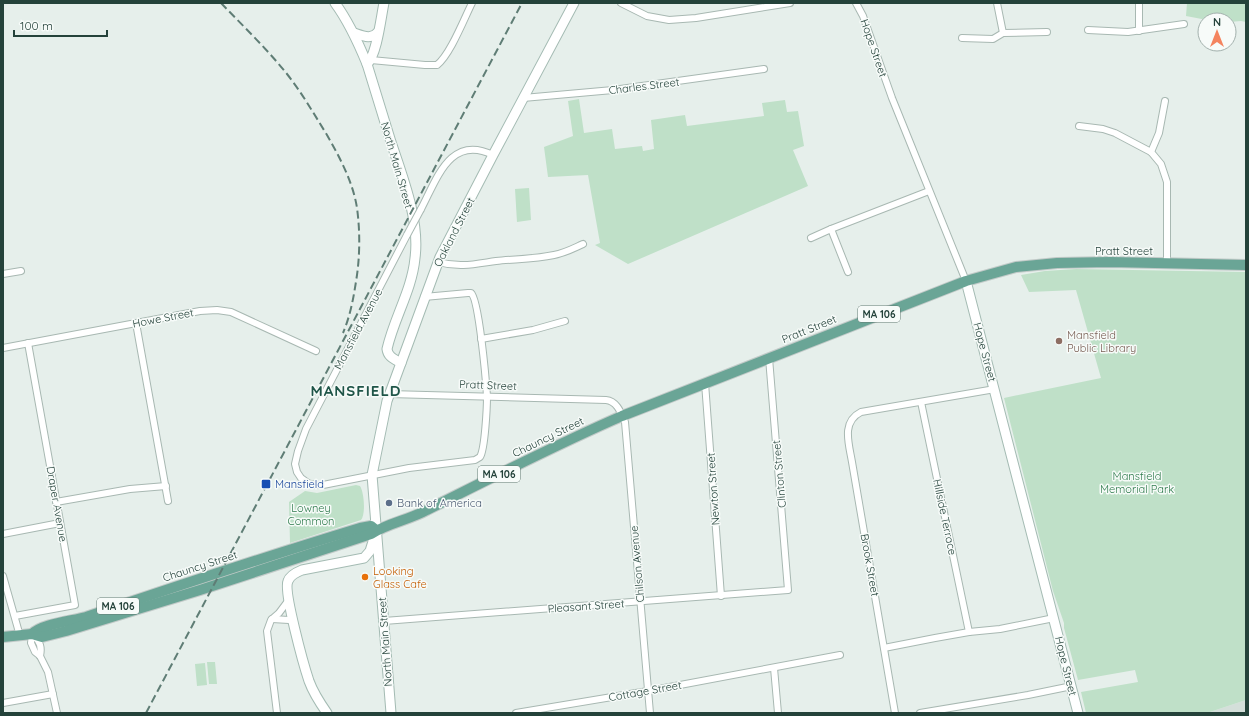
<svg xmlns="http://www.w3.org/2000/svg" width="1249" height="716" font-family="Quicksand,sans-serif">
  <rect width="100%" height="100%" fill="#e6efeb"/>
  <!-- built -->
  <polygon fill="#d4dfda" points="1246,700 1246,713 1207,713"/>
  <!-- green -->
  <g fill="#bfe0c8">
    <polygon points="1187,3 1246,3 1246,22 1241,21 1229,22 1229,20 1207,20 1186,16"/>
    <polygon points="579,99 584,133 612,129 615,149 642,146 643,151 654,149 651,120 685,115 687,126 764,116 762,103 785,100 787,112 798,111 804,146 793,150 808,186 628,264 595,245 600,243 588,175 548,177 544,147 573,136 568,101"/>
    <polygon points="529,188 531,220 517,222 515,189"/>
    <polygon points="1076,269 1246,272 1246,700 1207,713 1086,713 1081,692 1138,682 1135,670 1078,680 1064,628 1064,623 1053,591 1004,398 1101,378 1076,290 1029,292 1021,275 1045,271"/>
    <path d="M 356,485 L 360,486 C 364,492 366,514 361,520 L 290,543 L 289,502 L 305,491 L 317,493 Z"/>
    <polygon points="207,662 215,662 217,684 209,684"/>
    <polygon points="205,663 207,685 197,686 195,664"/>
  </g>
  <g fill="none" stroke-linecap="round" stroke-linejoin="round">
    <defs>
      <g id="street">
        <polyline points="621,3 647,16 669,20 696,18 790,3"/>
        <polyline points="856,3 863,16 892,98 966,281"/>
        <polyline points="997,3 1003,33"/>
        <polyline points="1088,30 1128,32 1184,24"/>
        <polyline points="1139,31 1139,3"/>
        <polyline points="962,38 993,39 1003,33 1047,32"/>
        <path d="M 371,60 L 425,65 L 437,65 C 450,55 464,19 472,3"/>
        <polyline points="523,98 613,90 764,69"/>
        <polyline points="1165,101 1159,133 1151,152 1161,164 1167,182 1167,263"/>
        <polyline points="1079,126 1103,129 1115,133 1151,152"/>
        <path d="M 421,209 C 437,179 450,134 493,155"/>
        <polyline points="831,229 848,272"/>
        <path d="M 407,235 L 306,429 L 298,451 L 295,464 L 297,472 L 301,478 L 308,483 L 315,485 L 323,485 L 409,468 L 475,460 L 480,457 C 485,449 487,407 487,396 C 486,381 479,299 471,293 L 468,293 L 424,297"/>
        <polyline points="811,238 831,229 929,191"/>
        <path d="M 438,262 C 460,268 475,264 496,261 C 515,259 535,259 554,255 C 565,253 574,248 583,244"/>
        <polyline points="3,274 21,271"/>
        <polyline points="136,323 168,501"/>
        <polyline points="481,339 533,330 565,321"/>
        <polyline points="3,348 200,311 217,310 231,312 316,351"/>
        <polyline points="705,383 721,596"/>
        <path d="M 389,394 L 606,400 C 617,401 621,413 625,422 L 650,713"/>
        <polyline points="921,402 969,632"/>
        <polyline points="56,502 130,489 166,486"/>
        <polyline points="3,534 60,523"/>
        <polyline points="3,576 20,636"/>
        <polyline points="15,616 75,605 28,343"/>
        <polyline points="272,619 289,620 294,622"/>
        <polyline points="384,621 788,590 769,358"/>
        <polyline points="32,634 31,643 35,652 40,656 48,672 57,713"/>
        <path d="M 34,636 C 40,642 42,647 40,656"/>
        <polyline points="884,648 935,638 969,632 1000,629 1054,618"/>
        <polyline points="774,668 778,713"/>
        <polyline points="3,703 53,694"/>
        <polyline points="277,713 267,631 271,620 279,613 288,601"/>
        <polyline points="516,713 648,691 840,655"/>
        <path d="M 895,713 L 852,462 C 849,444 841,422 861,412 L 995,389"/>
        <polyline points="920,713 1028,695 1072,686"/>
      </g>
      <g id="secondary">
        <path d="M 335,3 C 349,22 358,42 367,64 C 375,90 383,116 391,142 C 403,178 420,221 415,258 C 412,290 394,318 387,349 C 388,357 394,359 401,363"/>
        <path d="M 354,33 C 363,36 372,40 378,32"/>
        <path d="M 367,64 C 377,55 381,17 384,3"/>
        <polyline points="966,281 1078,713"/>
        <path d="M 327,713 C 320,703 313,692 309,681 C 304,666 283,591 288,581 C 290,575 297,572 302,570 L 364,558 L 370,551 L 375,535"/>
        <polyline points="391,713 372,475 387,401 440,257 493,155 574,3"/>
      </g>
      <g id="primary">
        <path d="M 32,634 C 41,624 72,621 86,617 C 177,586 268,556 360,528 L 371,526 L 376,530"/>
        <path d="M 3,637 L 32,634 L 42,637 L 66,631 L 200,590 L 371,534 C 388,523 409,520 427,510 C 491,478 555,445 622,416 L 966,281 L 1016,267 L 1057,263 L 1110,262 L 1246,265"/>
      </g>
    </defs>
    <!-- street casing -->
    <use href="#street" stroke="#a8b8b2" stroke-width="8"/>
    <!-- secondary casing -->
    <use href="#secondary" stroke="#a4bbb3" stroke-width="11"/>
    <!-- primary casing -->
    <use href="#primary" stroke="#c2cac8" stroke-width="12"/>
    <!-- street -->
    <use href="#street" stroke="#fff" stroke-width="6"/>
    <!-- secondary -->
    <use href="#secondary" stroke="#fff" stroke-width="9"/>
    <!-- primary -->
    <use href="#primary" stroke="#6aa596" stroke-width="10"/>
    <!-- rail -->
    <g stroke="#5f7d75" stroke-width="2" stroke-dasharray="8 4" stroke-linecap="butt">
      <path d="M 221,3 C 243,26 267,49 287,74 C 302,93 314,114 327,135 C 340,158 353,182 357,208 C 360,230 360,253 357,275 C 354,295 351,314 343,333"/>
      <polyline points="146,713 522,3"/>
    </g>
    <defs>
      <polyline id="street-bridge" points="407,235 421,209"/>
    </defs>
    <!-- street-bridge casing -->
    <use href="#street-bridge" stroke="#a8b8b2" stroke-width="8" stroke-linecap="butt"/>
    <!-- street-bridge -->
    <use href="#street-bridge" stroke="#fff" stroke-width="6"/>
  </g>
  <!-- markers -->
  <circle fill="#8d6e63" stroke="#f7fbf9" stroke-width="1.5" cx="1059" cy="341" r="4"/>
  <rect fill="#1a4fb4" stroke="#f7fbf9" stroke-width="1.5" x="261" y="479" width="10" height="10" rx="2"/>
  <circle fill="#5c6f8a" stroke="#f7fbf9" stroke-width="1.5" cx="389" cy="503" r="4"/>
  <circle fill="#e8710a" stroke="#f7fbf9" stroke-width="1.5" cx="365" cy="577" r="4"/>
  <g text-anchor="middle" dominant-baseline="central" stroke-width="3" stroke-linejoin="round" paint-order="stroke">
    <!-- shield labels -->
    <g fill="#f7fbf9" stroke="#637a73" stroke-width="1">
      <rect x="858" y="306" width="42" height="16" rx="3"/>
      <rect x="478" y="466" width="42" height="16" rx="3"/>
      <rect x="97" y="598" width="42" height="16" rx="3"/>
    </g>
    <g font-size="10" font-weight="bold" fill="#24423a">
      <text x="879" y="314">MA 106</text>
      <text x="499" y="474">MA 106</text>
      <text x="118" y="606">MA 106</text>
    </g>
    <!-- street labels -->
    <g font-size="11" fill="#24423a" stroke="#f7fbf9">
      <text transform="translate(874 48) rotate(71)">Hope Street</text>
      <text transform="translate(644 86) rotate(-7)">Charles Street</text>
      <text transform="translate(397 165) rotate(74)">North Main Street</text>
      <text transform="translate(454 232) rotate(-63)">Oakland Street</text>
      <text x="1124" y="251">Pratt Street</text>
      <text transform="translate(163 318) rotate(-11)">Howe Street</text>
      <text transform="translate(358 329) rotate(-62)">Mansfield Avenue</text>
      <text transform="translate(809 329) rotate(-22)">Pratt Street</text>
      <text transform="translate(985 352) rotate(75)">Hope Street</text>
      <text transform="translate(488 385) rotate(2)">Pratt Street</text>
      <text transform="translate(548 437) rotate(-26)">Chauncy Street</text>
      <text transform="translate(779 474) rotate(-95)">Clinton Street</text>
      <text transform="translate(713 489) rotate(-94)">Newton Street</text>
      <text transform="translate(57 504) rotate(80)">Draper Avenue</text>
      <text transform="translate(945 517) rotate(78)">Hillside Terrace</text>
      <text transform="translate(637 564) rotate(-95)">Chilson Avenue</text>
      <text transform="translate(870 565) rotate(80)">Brook Street</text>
      <text transform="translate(200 566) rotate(-18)">Chauncy Street</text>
      <text transform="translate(586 606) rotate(-4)">Pleasant Street</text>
      <text transform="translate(385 642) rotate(-94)">North Main Street</text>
      <text transform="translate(1066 666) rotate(76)">Hope Street</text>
      <text transform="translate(645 691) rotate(-10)">Cottage Street</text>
    </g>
    <!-- education labels -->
    <g font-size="11" fill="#785e54" stroke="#f7fbf9" text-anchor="start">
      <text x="1067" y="335">Mansfield<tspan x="1067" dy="13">Public Library</tspan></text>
    </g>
    <!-- park labels -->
    <g font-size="11" fill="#2d7a4b" stroke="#f7fbf9">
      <text x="1137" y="476">Mansfield<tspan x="1137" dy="13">Memorial Park</tspan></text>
      <text x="311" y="508">Lowney<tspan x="311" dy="13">Common</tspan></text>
    </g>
    <!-- transit labels -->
    <g font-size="11" fill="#164399" stroke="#f7fbf9" text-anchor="start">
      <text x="275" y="484">Mansfield</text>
    </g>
    <!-- service labels -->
    <g font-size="11" fill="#4e5e75" stroke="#f7fbf9" text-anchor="start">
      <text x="397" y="503">Bank of America</text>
    </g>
    <!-- food labels -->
    <g font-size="11" fill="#c56008" stroke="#f7fbf9" text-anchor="start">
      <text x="373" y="571">Looking<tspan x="373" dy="13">Glass Cafe</tspan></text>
    </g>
    <!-- district labels -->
    <g font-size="15" font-weight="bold" letter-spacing="1" fill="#1f5548" stroke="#f7fbf9">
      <text x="356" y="390">MANSFIELD</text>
    </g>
  </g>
  <!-- border -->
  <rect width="1249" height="716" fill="none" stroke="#24423a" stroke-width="8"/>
  <!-- north arrow -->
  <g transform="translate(1217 32)"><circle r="19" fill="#f7fbf9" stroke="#a3b1ad"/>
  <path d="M0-3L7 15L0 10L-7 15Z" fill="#f4845f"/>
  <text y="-6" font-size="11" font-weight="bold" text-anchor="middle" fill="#24423a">N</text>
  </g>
  <!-- scale -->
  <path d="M14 30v6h93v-6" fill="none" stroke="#24423a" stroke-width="2"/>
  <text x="20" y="30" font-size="12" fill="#24423a" stroke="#f7fbf9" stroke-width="3" paint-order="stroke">100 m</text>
</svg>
